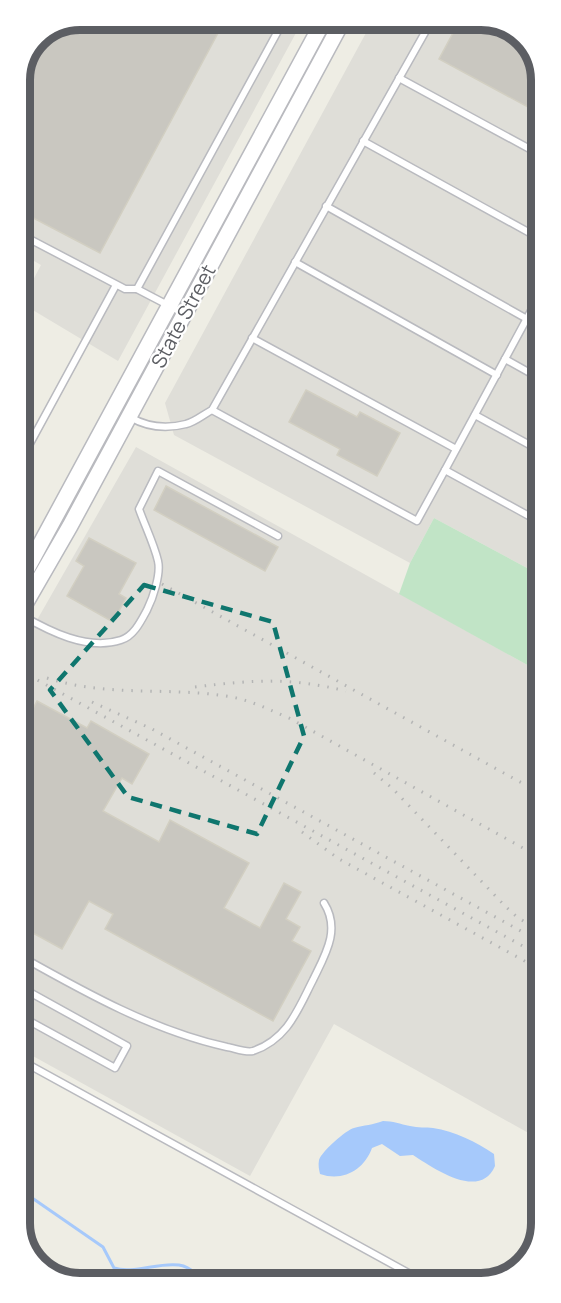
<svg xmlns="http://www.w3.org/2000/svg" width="561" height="1303" font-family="Manrope,sans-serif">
  <rect width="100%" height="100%" fill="#eeede4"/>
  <!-- industrial -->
  <g fill="#dfded8">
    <polygon points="80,20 303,20 118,361 21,303 41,265 20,253 20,76 37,37"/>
    <polygon points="373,20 485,20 518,32 538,61 540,575 434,518 410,563 174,435 165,403"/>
    <polygon points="136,447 540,672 541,1140 334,1024 250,1176 22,1050 21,648"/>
  </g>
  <!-- green -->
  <polygon fill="#c1e4c6" points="434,518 540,575 540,672 399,594 410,563"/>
  <!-- water -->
  <path fill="#a6c9fb" d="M 383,1121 C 393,1121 400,1124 410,1126 C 418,1128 426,1127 433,1128 C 455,1131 476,1142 494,1154 L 495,1166 C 480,1201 433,1168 413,1155 L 400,1156 L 382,1144 L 372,1148 C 364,1170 343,1182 320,1174 C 319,1170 318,1165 319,1160 C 322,1151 346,1130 354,1128 C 364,1125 373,1125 383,1121 Z"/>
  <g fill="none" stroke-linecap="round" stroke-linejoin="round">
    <!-- stream -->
    <path stroke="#a6c9fb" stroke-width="3" d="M 22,1191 L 103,1247 L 114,1268 C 141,1277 185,1247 200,1282"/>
  </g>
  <!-- building -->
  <g fill="#c9c7c0" stroke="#d2cfc2" stroke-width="1.5">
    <polygon points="80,20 225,20 100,253 20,211 20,76 38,37"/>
    <polygon points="460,20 479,20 528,46 538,61 539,113 439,59"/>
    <polygon points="306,390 357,417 360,412 400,433 377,476 337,455 340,449 289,422"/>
    <polygon points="166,486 278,547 265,571 154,510"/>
    <polygon points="89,538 136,563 119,594 126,598 113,622 67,596 84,566 76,561"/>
    <polygon points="37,701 87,728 91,721 149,754 132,784 122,778 103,811 159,842 170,820 249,863 224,908 260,928 284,883 301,892 286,919 300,927 292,941 311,951 273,1021 105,929 113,914 89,901 62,949 22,927 21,735 27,725 25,724"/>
  </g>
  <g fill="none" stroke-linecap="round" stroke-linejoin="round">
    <defs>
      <g id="service">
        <polyline points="399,78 539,154"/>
        <polyline points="363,141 539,238"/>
        <polyline points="326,206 527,319"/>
        <polyline points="20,234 125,289 137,289 284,20"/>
        <polyline points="295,262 497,375"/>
        <polyline points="137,289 185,314"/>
        <polyline points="252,338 456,449"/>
        <polyline points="505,359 539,296"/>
        <polyline points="212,410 417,521 445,470 540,522"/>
        <polyline points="475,415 539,450"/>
        <path d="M 130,417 C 147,427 167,429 186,424 C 195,422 204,414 212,410 L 432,20"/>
        <polyline points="21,460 116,285"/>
        <polyline points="445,470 505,359 539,378"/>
        <path d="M 21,615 C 49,631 87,651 121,640 C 134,636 141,621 147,610 C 153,598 161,574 158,561 C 154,544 145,526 139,509 L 158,471 L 278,536"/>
        <path d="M 22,957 C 86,993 154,1031 227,1047 C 234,1048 246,1053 253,1051 C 288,1039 298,1009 313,980 C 325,955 341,930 324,903"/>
        <polyline points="22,988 127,1046 115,1068 22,1017"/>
        <polyline points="22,1061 423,1281"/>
      </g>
      <g id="tertiary">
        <polyline points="21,580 324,20"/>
        <polyline points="21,611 70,526 343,20"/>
      </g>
    </defs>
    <!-- service casing -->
    <use href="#service" stroke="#b9babf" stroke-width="9"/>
    <!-- tertiary casing -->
    <use href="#tertiary" stroke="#b9babf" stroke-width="18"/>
    <!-- service -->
    <use href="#service" stroke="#fff" stroke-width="6"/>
    <!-- tertiary -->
    <use href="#tertiary" stroke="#fff" stroke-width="15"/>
    <!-- rail -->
    <g stroke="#b4b5b5" stroke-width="3" stroke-dasharray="1.5 8" stroke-linecap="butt">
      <polyline points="162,584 540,793"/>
      <polyline points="21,671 541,956"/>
      <path d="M 47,678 C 110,698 169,686 232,697 C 252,701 270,710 289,718 L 541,858"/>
      <path d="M 195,687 C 253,680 289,677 346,691"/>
      <polyline points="92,702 152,729 541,942"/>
      <polyline points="374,773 392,788 506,907 517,917 541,932"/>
      <polyline points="302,832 339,859 541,970"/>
    </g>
  </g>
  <!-- marked area -->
  <path fill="none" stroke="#0f766e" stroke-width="4.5" stroke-dasharray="12 8" stroke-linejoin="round" d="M 144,585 L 273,622 L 304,736 L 257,834 L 128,797 L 50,690 Z"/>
  <g text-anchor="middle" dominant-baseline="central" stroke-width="4.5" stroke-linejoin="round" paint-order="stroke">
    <!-- street labels -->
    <g font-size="20" fill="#5c5e63" stroke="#fff">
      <text transform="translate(183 316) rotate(-62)">State Street</text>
    </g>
  </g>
  <!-- crop -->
  <path d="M0 0H561V1303H0ZM80 30H481A50 50 0 0 1 531 80V1223A50 50 0 0 1 481 1273H80A50 50 0 0 1 30 1223V80A50 50 0 0 1 80 30Z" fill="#fff" fill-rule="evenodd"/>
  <path fill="none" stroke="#5c5e63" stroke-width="8" d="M80 30H481A50 50 0 0 1 531 80V1223A50 50 0 0 1 481 1273H80A50 50 0 0 1 30 1223V80A50 50 0 0 1 80 30Z"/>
</svg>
